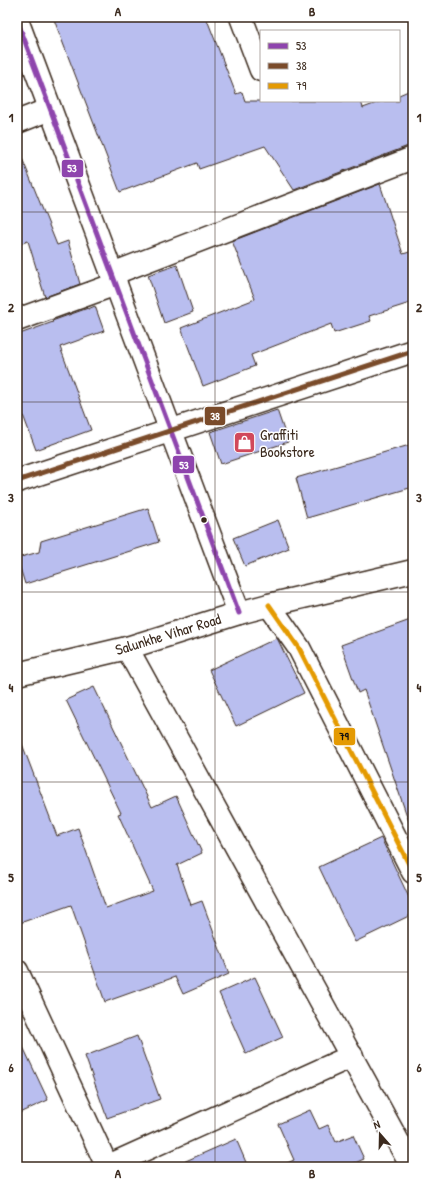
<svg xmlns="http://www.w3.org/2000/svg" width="430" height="1184" font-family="'Patrick Hand',sans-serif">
  <rect width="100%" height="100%" fill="#fff"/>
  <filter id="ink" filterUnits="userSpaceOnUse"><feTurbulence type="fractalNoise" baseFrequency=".025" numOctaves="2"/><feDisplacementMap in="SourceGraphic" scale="8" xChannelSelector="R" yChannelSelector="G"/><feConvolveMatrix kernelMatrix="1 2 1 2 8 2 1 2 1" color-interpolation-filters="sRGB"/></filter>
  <g filter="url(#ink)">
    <!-- building -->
    <g fill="#b9beef" stroke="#3b2a1e">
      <polygon points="53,17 206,17 236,94 242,92 245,101 361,101 363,108 382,101 399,101 399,95 413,89 413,146 408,146 294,190 265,146 199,169 197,163 120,192"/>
      <polygon points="18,148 57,245 68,241 80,284 45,297 28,241 17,245 17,149"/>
      <polygon points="380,184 403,254 413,251 413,302 369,316 371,321 334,333 331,324 251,355 255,366 203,386 181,328 255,299 232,241"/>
      <polygon points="177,265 193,312 164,323 148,275"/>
      <polygon points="95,306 104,331 60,347 91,430 36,450 17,399 17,335 53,322 52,321 88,308 88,309"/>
      <polygon points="277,410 288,442 221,464 210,432"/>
      <polygon points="413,444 413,487 307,518 296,478"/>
      <polygon points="148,508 159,542 25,584 17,558 39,552 41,541"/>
      <polygon points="278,520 289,548 245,566 233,538"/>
      <polygon points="413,619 413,822 409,822 364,690 358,693 341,645"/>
      <polygon points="277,638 304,693 236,726 209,670"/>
      <polygon points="94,687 152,807 176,796 202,853 177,865 191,905 202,901 229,974 183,994 175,977 105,1002 71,905 17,924 17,736 19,736 57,836 78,828 106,908 153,891 118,814 121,813 66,700"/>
      <polygon points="381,838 413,906 413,914 355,942 319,867"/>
      <polygon points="255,977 283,1037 246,1054 219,993"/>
      <polygon points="17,1034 48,1100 17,1114"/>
      <polygon points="137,1036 160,1099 107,1118 85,1056"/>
      <polygon points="310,1110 319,1129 328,1125 336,1142 353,1135 364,1159 348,1166 348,1167 278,1167 294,1160 278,1124"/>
      <polygon points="236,1139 248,1167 172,1167"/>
    </g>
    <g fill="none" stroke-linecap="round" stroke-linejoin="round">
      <defs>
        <g id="minor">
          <polyline points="241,17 261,70"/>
          <polyline points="17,122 50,109"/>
          <polyline points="112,274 413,158"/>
          <polyline points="17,320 116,284"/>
          <polyline points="17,481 413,351"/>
          <polyline points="269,605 299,648 413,872"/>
          <polyline points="127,648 412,1167"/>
          <polyline points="17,971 107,1166"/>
          <polyline points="106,1167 352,1056"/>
        </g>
        <g id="tertiary">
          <polyline points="17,20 239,613"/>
          <polyline points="17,674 127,648 239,613 269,605 413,571"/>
        </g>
      </defs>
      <!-- minor casing -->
      <use href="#minor" stroke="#3b2a1e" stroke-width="25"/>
      <!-- tertiary casing -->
      <use href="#tertiary" stroke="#3b2a1e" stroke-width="25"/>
      <!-- minor -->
      <use href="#minor" stroke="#fff" stroke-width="22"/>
      <!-- tertiary -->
      <use href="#tertiary" stroke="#fff" stroke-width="22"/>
      <defs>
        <polyline id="bus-1" points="17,20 239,613"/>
        <polyline id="bus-2" points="17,481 413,351"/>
        <polyline id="bus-3" points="269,605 299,648 413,872"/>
      </defs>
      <!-- bus-1 casing -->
      <use href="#bus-1" stroke="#fff" stroke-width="8"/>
      <!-- bus-2 casing -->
      <use href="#bus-2" stroke="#fff" stroke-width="8"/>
      <!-- bus-3 casing -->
      <use href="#bus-3" stroke="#fff" stroke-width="8"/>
      <!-- bus-1 -->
      <use href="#bus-1" stroke="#8e44ad" stroke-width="5"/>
      <!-- bus-2 -->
      <use href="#bus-2" stroke="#7a4b2a" stroke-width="5"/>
      <!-- bus-3 -->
      <use href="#bus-3" stroke="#e49a03" stroke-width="5"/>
    </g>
  </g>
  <!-- grid -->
  <path fill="none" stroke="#3b2a1e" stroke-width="1" stroke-opacity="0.55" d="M 215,17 L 215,1167M 17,212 L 413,212M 17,402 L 413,402M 17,592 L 413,592M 17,782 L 413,782M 17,972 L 413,972"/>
  <!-- icons -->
  <defs>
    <symbol id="shop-square" viewBox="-11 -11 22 22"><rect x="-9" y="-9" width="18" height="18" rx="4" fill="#d1495b" stroke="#fff"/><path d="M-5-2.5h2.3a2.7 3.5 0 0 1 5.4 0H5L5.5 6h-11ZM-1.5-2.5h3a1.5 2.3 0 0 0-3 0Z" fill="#fff"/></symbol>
  </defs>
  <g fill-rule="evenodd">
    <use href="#shop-square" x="232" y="430" width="25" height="25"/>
  </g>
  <!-- markers -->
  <circle fill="#3b2a1e" stroke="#fff" stroke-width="1.5" cx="204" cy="520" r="3.5"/>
  <g text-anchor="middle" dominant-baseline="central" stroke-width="3" stroke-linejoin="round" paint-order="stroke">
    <!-- poi labels -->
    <g font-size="15" fill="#3b2a1e" stroke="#fff" text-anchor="start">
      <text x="260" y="434">Graffiti<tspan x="260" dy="17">Bookstore</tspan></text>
    </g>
    <!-- street labels -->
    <g font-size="15" fill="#3b2a1e" stroke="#fff">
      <text transform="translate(168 634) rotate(-17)">Salunkhe Vihar Road</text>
    </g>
  </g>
  <g stroke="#fff" stroke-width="1.5">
    <rect x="61" y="159" width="23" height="19" rx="4" fill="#8e44ad"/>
    <rect x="204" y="406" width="22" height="20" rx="4" fill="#7a4b2a"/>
    <rect x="172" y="455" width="23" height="19" rx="4" fill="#8e44ad"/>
    <rect x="333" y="727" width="23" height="19" rx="4" fill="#e49a03"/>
  </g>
  <g font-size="11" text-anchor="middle" font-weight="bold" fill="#fff">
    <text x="72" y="172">53</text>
    <text x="215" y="420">38</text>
    <text x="184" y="469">53</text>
  </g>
  <g font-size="11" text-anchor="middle" font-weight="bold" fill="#111">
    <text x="344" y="740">79</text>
  </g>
  <!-- margin -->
  <rect width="430" height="1184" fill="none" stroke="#fff" stroke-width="44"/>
  <!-- legend -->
  <rect x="260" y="30" width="140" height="72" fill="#ffffff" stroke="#b1aaa5"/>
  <rect x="268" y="43" width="20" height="6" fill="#8e44ad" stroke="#b1aaa5"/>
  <text x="296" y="50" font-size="12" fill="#3b2a1e">53</text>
  <rect x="268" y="63" width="20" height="6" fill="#7a4b2a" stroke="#b1aaa5"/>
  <text x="296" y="70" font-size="12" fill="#3b2a1e">38</text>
  <rect x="268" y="83" width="20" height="6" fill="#e49a03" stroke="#b1aaa5"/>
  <text x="296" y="90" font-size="12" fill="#3b2a1e">79</text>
  <!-- north arrow -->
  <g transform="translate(380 1134) rotate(340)" stroke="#ffffff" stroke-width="3" paint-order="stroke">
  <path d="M0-3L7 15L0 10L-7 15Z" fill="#3b2a1e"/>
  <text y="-6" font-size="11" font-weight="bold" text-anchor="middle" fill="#3b2a1e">N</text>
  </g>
  <rect x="22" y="22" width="386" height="1140" fill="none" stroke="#3b2a1e" stroke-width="1.5"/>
  <g font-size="13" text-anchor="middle" font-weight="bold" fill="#3b2a1e">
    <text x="118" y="16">A</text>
    <text x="312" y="16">B</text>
    <text x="11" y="122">1</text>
    <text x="419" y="122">1</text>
    <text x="11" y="312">2</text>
    <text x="419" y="312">2</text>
    <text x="11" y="502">3</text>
    <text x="419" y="502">3</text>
    <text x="11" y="692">4</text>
    <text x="419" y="692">4</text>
    <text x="11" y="882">5</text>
    <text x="419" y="882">5</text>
    <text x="11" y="1072">6</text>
    <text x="419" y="1072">6</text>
    <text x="118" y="1178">A</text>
    <text x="312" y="1178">B</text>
  </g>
</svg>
